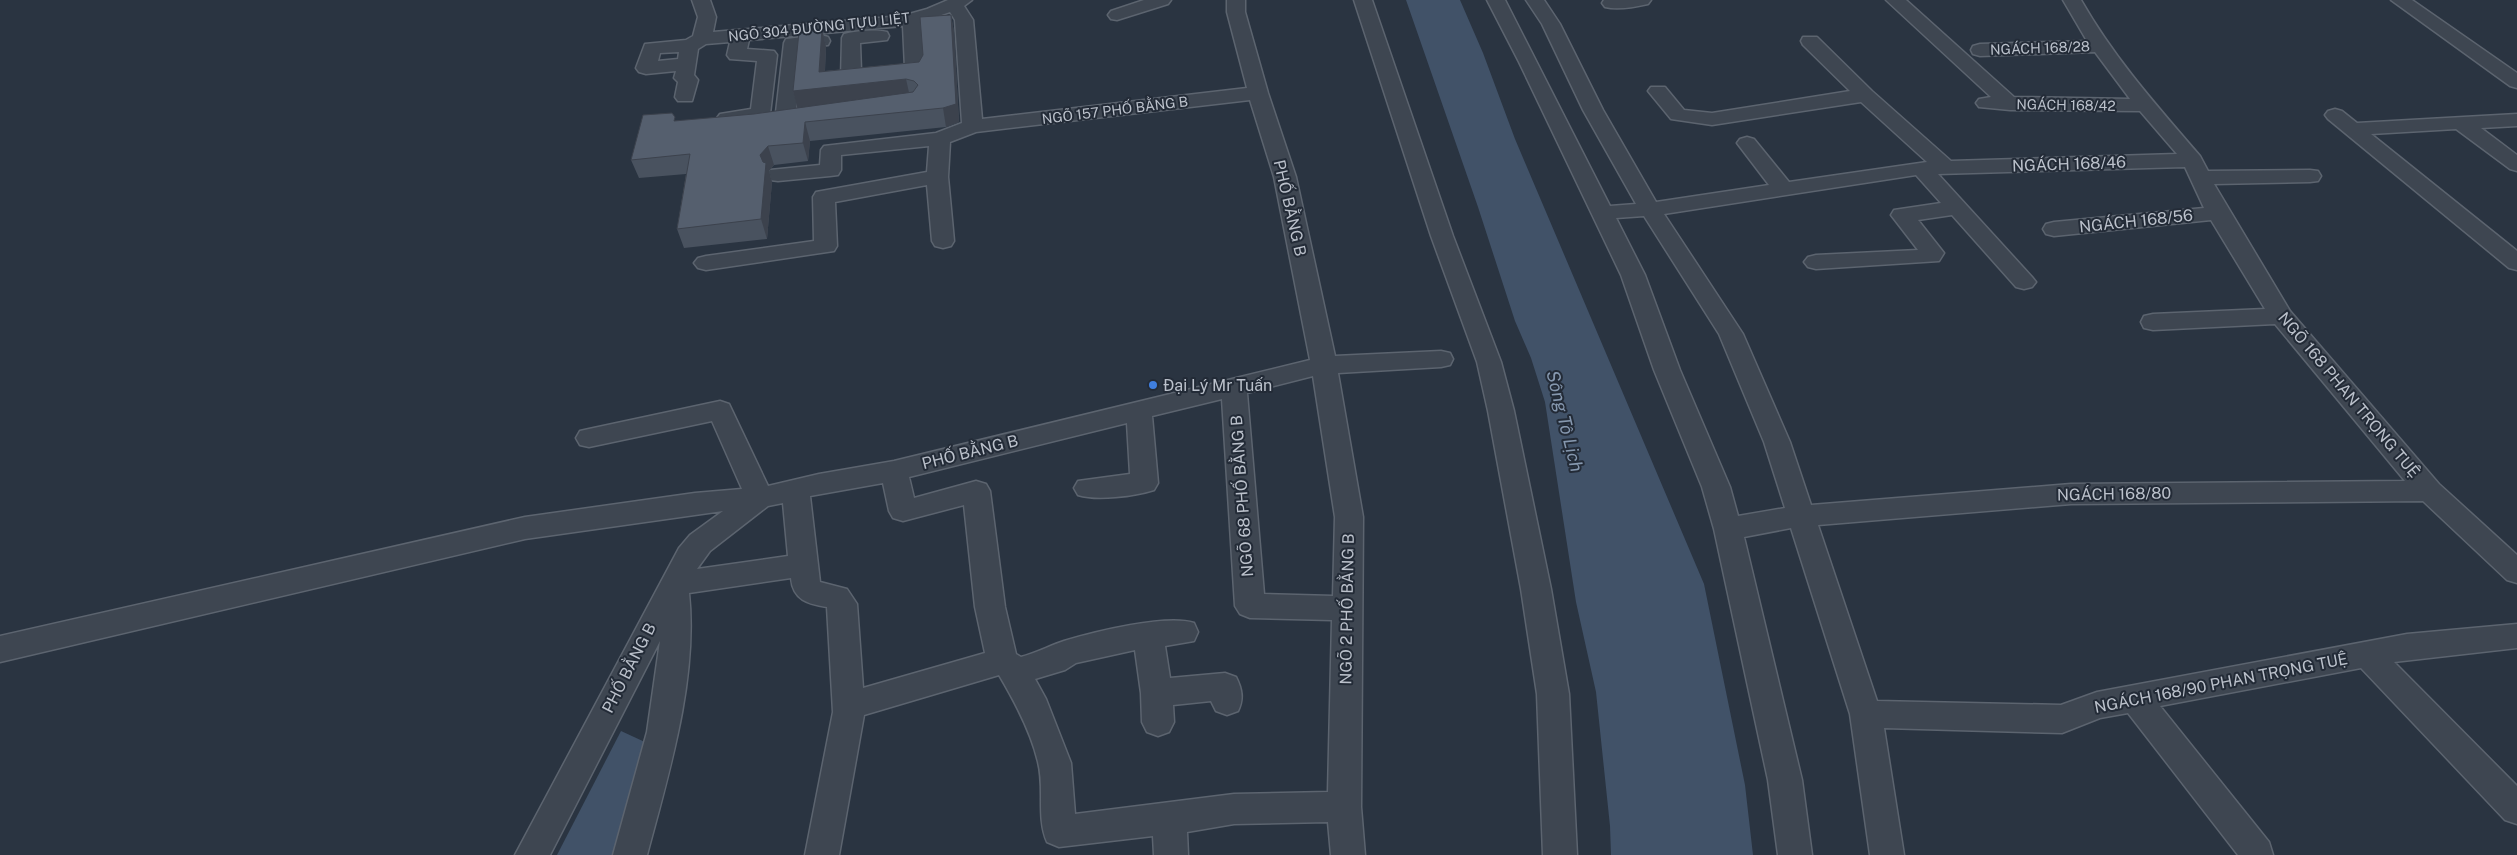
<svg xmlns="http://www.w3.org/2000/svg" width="2517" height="855" font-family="'Public Sans',sans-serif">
  <rect width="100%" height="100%" fill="#2a3441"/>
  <!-- water -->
  <g fill="#415268">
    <polygon points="1406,0 1460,0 1483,53 1515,139 1704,584 1745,785 1753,855 1611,855 1610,826 1596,692 1576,602 1545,402 1531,358 1515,321 1478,207"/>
    <polygon points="621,731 647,743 612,855 557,855"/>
  </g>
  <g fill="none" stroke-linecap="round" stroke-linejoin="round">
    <defs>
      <g id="minor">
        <path d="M 692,0 L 710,0 L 716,17 L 713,32 L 902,16 L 927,9 L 948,0 L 972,0 L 964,6 L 973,20 L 982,119 L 1247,88 L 1227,12 L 1227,0 L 1245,0 L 1245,12 L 1268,93 L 1296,177 L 1335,356 L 1441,351 L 1450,353 L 1453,359 L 1450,365 L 1441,367 L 1338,373 L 1363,517 L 1361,807 L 1365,855 L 1331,855 L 1328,822 L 1234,824 L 1187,832 L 1188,855 L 1154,855 L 1153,836 L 1059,847 L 1047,842 C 1036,817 1045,788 1038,762 C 1031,732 1015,702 999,675 L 864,715 L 839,855 L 805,855 L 833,712 L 827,607 C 808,604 793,600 791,578 L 689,593 C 698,679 669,772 647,855 L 613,855 L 647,732 L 660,641 L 550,855 L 515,855 L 679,548 L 690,535 L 723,511 L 525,539 L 0,662 L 0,636 L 525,517 L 695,493 L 742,489 L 712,421 L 589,447 L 580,445 L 576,438 L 580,431 L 589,429 L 720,401 L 729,404 L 768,486 L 819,474 L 894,461 L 1310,360 L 1274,177 L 1250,100 L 976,132 L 950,142 L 948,177 L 954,241 L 951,246 L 943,248 L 935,246 L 932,241 L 927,185 L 835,202 L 837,246 L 834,251 L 706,270 L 698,268 L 694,263 L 698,258 L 706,256 L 814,241 L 813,197 L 816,192 L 927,172 L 929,146 L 841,155 L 841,170 L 838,175 L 830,176 L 778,181 L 770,180 L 767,175 L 770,170 L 820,165 L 821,150 L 824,146 L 936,133 L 962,123 L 955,20 L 950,12 L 921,22 L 925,73 L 922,77 L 915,79 L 851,84 L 844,82 L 841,78 L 842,38 L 844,34 C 857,31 874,29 887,32 L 889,36 L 887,40 L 860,43 L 861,71 L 905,68 L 903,26 L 749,40 L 747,49 L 774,51 L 777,55 L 770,114 L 767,118 C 753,122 734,126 720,122 L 717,118 L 720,114 L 751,109 L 757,61 L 730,59 L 727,55 L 730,42 L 706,44 L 698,49 L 694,75 L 698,80 L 692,101 L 678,101 L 675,97 L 678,82 L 674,78 L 676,71 L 646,74 L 639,72 L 636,68 L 645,44 L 686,40 L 693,36 L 698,17 ZM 679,52 L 678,59 L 658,61 L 660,53 ZM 1313,376 L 1335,517 L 1333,596 L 1264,594 L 1247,393 ZM 1222,399 L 1235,606 L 1240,614 L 1250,618 L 1332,620 L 1328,792 L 1234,794 L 1075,814 L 1071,763 L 1046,699 L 1035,679 L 1065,670 L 1076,663 L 1135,650 L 1141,693 L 1142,722 L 1147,732 L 1158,736 L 1169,732 L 1174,722 L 1173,705 L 1211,701 L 1216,711 L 1227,715 L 1238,711 C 1244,699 1242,689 1236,677 L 1225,673 L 1170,678 L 1165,646 L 1194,641 L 1198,632 L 1194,623 C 1166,614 1094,632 1064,641 C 1049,646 1036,653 1021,657 L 1016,654 L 1005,607 L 990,491 L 986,484 L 976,481 L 914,498 L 909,477 L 1127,423 L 1130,474 L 1078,481 L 1074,488 L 1078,495 C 1097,501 1135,496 1154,490 L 1158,483 L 1152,416 ZM 883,483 L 889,511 L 893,518 L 903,521 L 964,505 L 975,607 L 985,653 L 863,688 L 857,604 L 847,589 L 820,582 L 810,496 ZM 783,503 L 788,556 L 697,569 L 710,551 L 768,506 Z"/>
        <polygon points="1144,0 1171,0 1168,4 1117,20 1111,19 1108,15 1111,11"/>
        <polygon points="1354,0 1372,0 1453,236 1501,362 1514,411 1551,589 1569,694 1577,855 1543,855 1537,694 1521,589 1488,411 1477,362 1431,236"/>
        <path d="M 1487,0 L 1505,0 L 1610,206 L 1636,204 L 1583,110 L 1542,24 L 1526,0 L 1544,0 L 1560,24 L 1603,110 L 1656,202 L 1769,185 L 1737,143 L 1740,139 L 1747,137 L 1754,139 L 1789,182 L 1927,162 L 1861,102 L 1712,125 L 1671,119 L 1648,91 L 1651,87 L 1665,87 L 1684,110 L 1712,113 L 1850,91 L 1803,45 L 1801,41 L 1803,37 L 1817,37 L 1872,91 L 1951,161 L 2177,154 L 2140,111 L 2010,110 L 1979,107 L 1976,103 L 1979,99 L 1991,97 L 1886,0 L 1906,0 L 2014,97 L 2130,99 L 2095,52 L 1980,56 L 1973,54 L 1971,50 L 1973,46 L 1980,44 L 2087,41 L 2063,0 L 2081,0 C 2114,58 2157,106 2200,156 L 2208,171 L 2310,170 L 2318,171 L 2321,176 L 2318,181 L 2310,182 L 2214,184 L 2290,311 L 2439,484 L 2517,555 L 2517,583 L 2507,580 L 2423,501 L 2071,504 L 1818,525 L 1877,701 L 2061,705 L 2097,692 L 2407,634 L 2517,624 L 2517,648 L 2394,662 L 2517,786 L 2517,824 L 2505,820 L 2361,668 L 2160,706 L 2269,842 L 2273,855 L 2238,855 L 2128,713 L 2100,718 L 2062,733 L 1884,728 L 1904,855 L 1870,855 L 1850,714 L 1791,528 L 1744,537 L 1802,780 L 1812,855 L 1778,855 L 1768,780 L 1714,529 L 1702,487 L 1654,370 L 1621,275 L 1519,62 ZM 2185,167 L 2204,208 L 2054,222 L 2046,224 L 2043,229 L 2046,234 L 2054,236 L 2211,220 L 2265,309 L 2153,314 L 2144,316 L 2141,322 L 2144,328 L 2153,330 L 2275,324 L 2405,481 L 2071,484 L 1811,505 L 1790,442 L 1743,334 L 1664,214 L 1916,175 L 1941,203 L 1894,210 L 1891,215 L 1918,250 L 1816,255 L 1808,257 L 1804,262 L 1808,267 L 1816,269 L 1939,261 L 1944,253 L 1918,220 L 1952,215 L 2016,287 L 2024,289 L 2032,287 L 2036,282 L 2032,277 L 1938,174 ZM 1644,216 L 1719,334 L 1764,442 L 1785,508 L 1738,516 L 1730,487 L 1680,370 L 1645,275 L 1616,218 Z"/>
        <path d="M 1604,0 L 1651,0 L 1648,4 C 1635,7 1618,10 1605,7 L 1602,3 Z"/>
        <polygon points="2391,0 2412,0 2517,73 2517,88 2510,86"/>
        <polygon points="821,35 828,37 830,41 828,45 802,48 795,121 792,125 785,127 778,125 775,121 784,43 786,39"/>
        <polygon points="2335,109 2342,111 2357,123 2517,114 2517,126 2481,128 2517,155 2517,171 2510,169 2456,129 2371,134 2517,251 2517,270 2509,268 2328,119 2325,115 2328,111"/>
      </g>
    </defs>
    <!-- minor casing -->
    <use href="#minor" stroke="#5c646f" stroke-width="3"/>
    <!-- minor -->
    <use href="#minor" fill="#3e4651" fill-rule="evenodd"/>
  </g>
  <!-- wall -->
  <polygon fill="#49525f" points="951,15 954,32 959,122 946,127 810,141 808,161 774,165 769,171 772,182 767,239 684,248 677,229 686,174 639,178 631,160 677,121 754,114 798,108 793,91 822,29 826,47 825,71 919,62"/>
  <!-- shaded-wall -->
  <g fill="#3c424d">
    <polygon points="951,15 954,32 959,122 946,127 943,108"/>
    <polygon points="822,29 826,47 824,88 906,79 910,97 798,110 793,91 819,72"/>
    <polygon points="805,122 810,141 808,161 803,143"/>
    <polygon points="768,146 774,165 769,171 772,182 767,239 761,219 760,155"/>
  </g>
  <!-- building -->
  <polygon fill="#555f6e" stroke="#3c424d" points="951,15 956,104 943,108 805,122 803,143 768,146 760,155 763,162 766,163 761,219 677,229 690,154 631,160 643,115 672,113 675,117 674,121 754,114 913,92 918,85 914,81 906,79 793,91 799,32 822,29 819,72 919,62 923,55 920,17"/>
  <!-- markers -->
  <circle fill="#3f7fe0" stroke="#232b37" stroke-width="2" cx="1153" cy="385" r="5"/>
  <g text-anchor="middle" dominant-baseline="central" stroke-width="4" stroke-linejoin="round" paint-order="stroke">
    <!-- far-street labels -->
    <g font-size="14" fill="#bbc1cb" stroke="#232b37">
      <text transform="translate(819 27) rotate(-6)">NGÕ 304 ĐƯỜNG TỰU LIỆT</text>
      <text transform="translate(2040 48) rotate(-2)">NGÁCH 168/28</text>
      <text transform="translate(2066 105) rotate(1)">NGÁCH 168/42</text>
      <text transform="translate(1115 110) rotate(-7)">NGÕ 157 PHỐ BẰNG B</text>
    </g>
    <!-- street labels -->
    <g font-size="16" fill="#bbc1cb" stroke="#232b37">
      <text transform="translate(2069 164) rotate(-2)">NGÁCH 168/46</text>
      <text transform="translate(1290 208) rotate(77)">PHỐ BẰNG B</text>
      <text transform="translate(2136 221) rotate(-6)">NGÁCH 168/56</text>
      <text transform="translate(2349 395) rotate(50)">NGÕ 168 PHAN TRỌNG TUỆ</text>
      <text transform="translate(970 452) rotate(-14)">PHỐ BẰNG B</text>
      <text transform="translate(2114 494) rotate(-1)">NGÁCH 168/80</text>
      <text transform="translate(1242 496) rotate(-94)">NGÕ 68 PHỐ BẰNG B</text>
      <text transform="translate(1347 609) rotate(-89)">NGÕ 2 PHỐ BẰNG B</text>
      <text transform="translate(629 668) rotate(-63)">PHỐ BẰNG B</text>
      <text transform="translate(2221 683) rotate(-11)">NGÁCH 168/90 PHAN TRỌNG TUỆ</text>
    </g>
    <!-- poi labels -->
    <g font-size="16" fill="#bbc1cb" stroke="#232b37" text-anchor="start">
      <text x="1163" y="385">Đại Lý Mr Tuấn</text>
    </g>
    <!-- water labels -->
    <g font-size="18" font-style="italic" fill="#8698af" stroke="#232b37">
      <text transform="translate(1565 421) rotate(76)">Sông Tô Lịch</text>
    </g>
  </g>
</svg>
